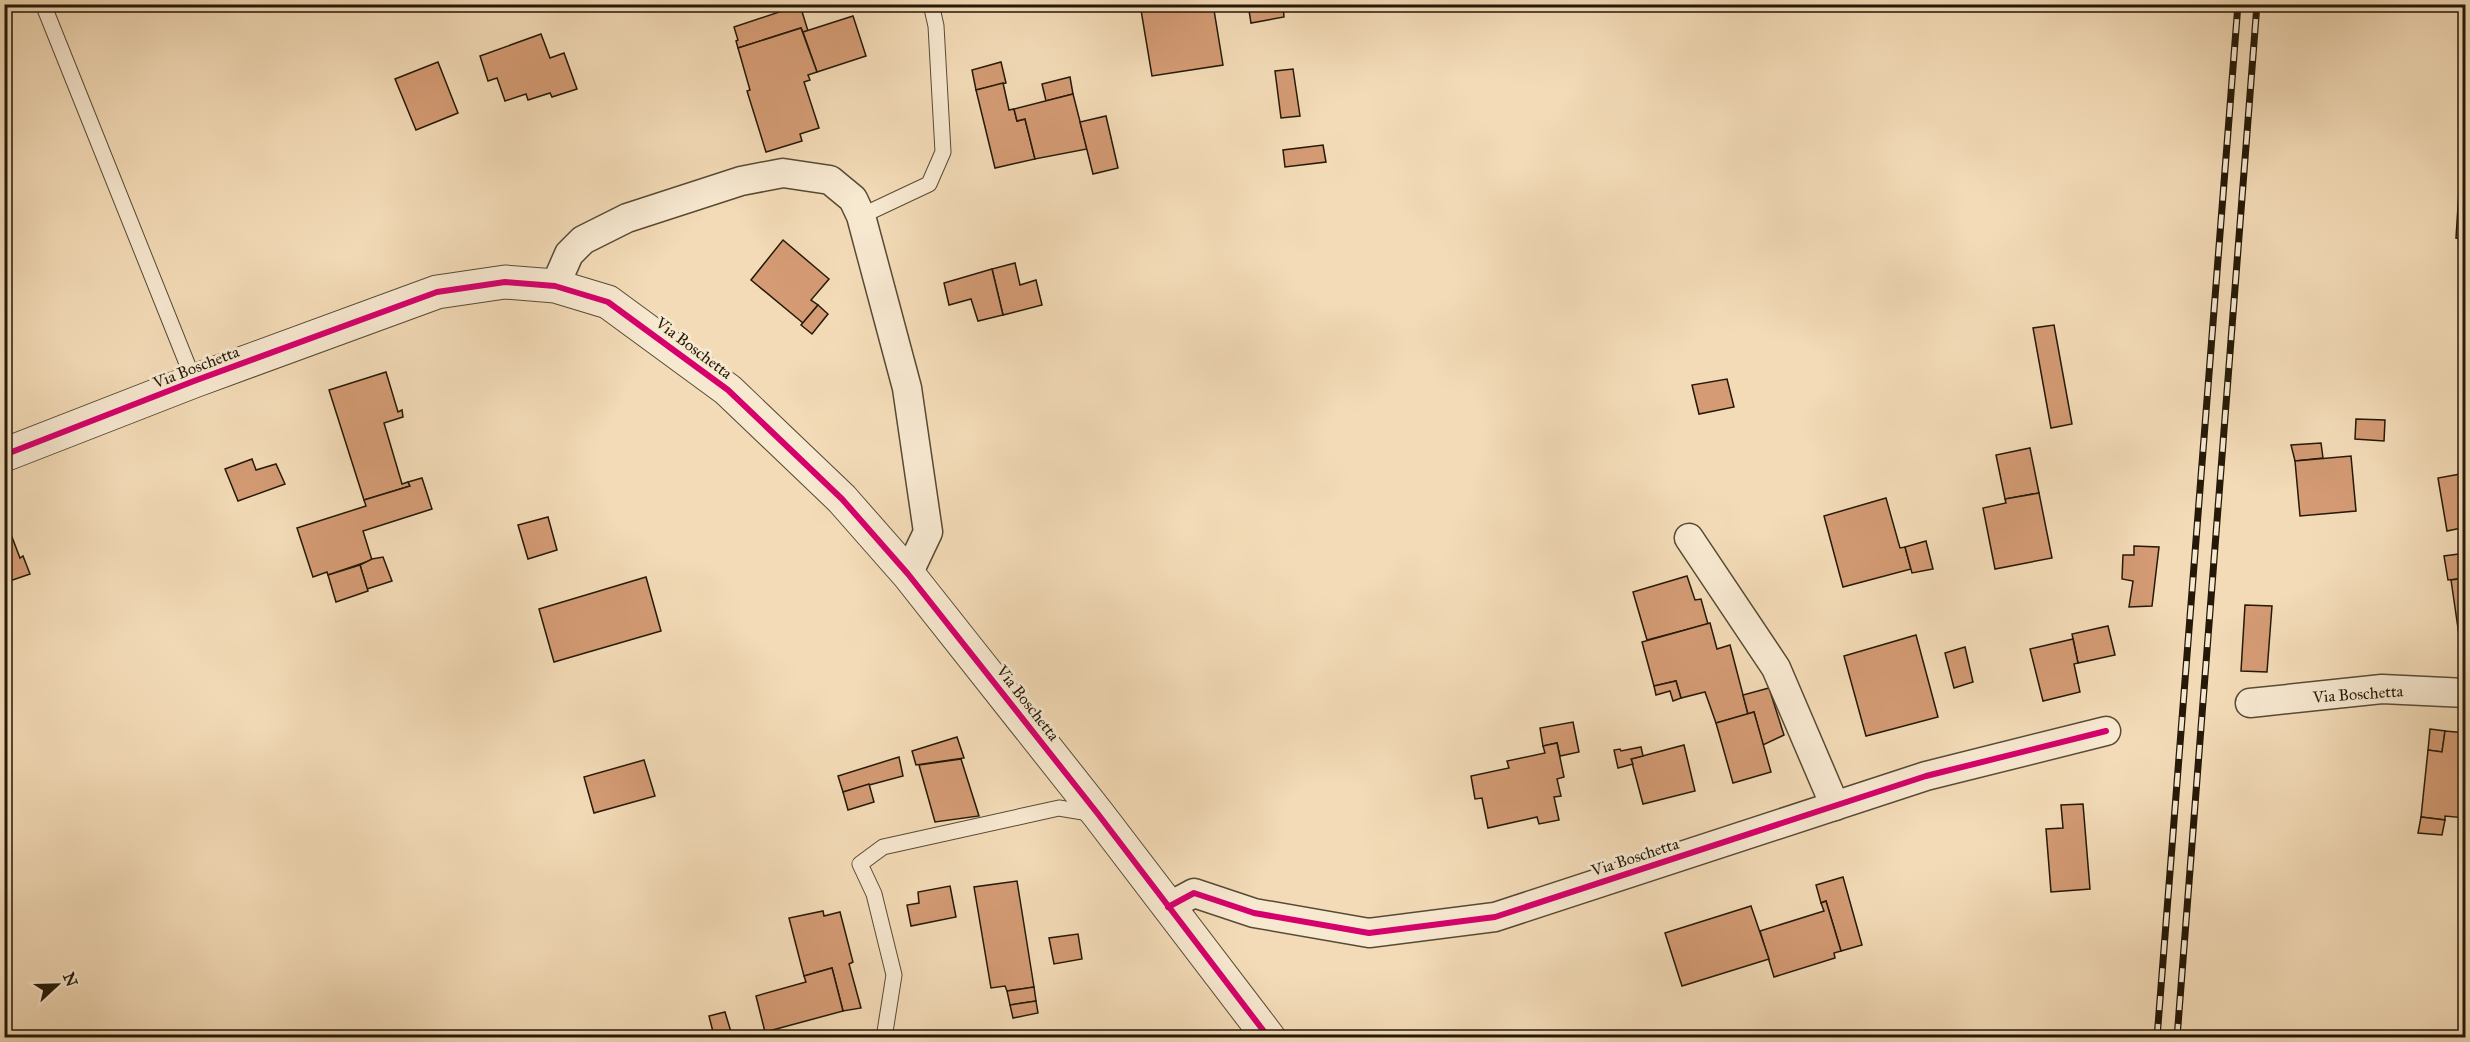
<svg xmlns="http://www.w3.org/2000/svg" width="2470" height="1042" font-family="'IM FELL Great Primer',serif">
  <rect width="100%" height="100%" fill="#f3dbb7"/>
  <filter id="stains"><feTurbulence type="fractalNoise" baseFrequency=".00333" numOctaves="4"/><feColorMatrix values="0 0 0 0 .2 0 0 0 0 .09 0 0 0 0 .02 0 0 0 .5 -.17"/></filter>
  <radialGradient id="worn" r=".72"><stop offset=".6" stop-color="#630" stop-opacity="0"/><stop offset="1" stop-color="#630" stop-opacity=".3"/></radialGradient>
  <!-- building -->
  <g fill="#d49b74" stroke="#241908" stroke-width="1.5">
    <polygon points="1176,4 1213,4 1223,65 1152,76 1141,10"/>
    <polygon points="1248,4 1283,4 1284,17 1251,23"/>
    <polygon points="800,5 808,31 803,32 801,28 738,48 736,41 738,40 734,27"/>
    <polygon points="853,16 866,56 817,72 803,32"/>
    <polygon points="801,28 817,72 808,75 810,80 804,82 819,128 800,134 802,141 766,152 747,91 750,90 738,48"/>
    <polygon points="541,34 550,58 564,53 577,89 552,97 550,93 528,100 526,94 505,101 497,78 488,81 480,56"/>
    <polygon points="438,62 458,113 416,130 395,79"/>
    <polygon points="1001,62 1006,83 976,90 972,70"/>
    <polygon points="1293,69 1300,116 1281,118 1275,71"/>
    <polygon points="1070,77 1073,94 1046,101 1042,84"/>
    <polygon points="1003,83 1009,110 1014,109 1017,121 1025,119 1035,159 995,168 976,90"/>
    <polygon points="1073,94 1087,149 1035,159 1025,119 1017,121 1014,109"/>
    <polygon points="2464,112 2466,112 2466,239 2456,238"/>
    <polygon points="1106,116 1118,168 1093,174 1080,122"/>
    <polygon points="1323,145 1326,162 1285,167 1283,150"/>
    <polygon points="783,240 829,279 811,300 818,305 803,323 751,280"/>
    <polygon points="1015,263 1020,285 1036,280 1042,305 1003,315 992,269"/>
    <polygon points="992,269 1003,315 978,321 971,299 949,305 944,283"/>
    <polygon points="818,305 828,314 812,334 801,325"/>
    <polygon points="2054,325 2072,424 2051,428 2033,328"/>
    <polygon points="386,372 398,412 402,410 403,417 384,423 402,484 408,482 410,486 364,500 329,390"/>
    <polygon points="1727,379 1734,407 1699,414 1692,385"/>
    <polygon points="2356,419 2385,420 2384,441 2355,439"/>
    <polygon points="2321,443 2323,458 2295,461 2291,445"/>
    <polygon points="2030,448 2039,493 2005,499 1996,455"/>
    <polygon points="2351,456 2356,511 2300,516 2295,461"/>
    <polygon points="252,459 256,470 276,464 285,484 238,501 225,469"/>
    <polygon points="2466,473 2466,527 2447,531 2438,478"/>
    <polygon points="422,478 432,509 363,531 372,560 328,575 327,572 313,577 297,528 366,506 364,500 410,486 408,482"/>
    <polygon points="2039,493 2052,558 1995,569 1983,508 2006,503 2005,499"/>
    <polygon points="1886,498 1900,548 1905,547 1911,569 1843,587 1824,516"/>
    <polygon points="4,516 20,558 23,556 30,574 4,583"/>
    <polygon points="548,517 557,550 528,559 518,525"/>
    <polygon points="1926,541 1933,569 1912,573 1905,547"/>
    <polygon points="2134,546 2159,547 2152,606 2129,607 2133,581 2122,579 2123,555 2134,555"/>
    <polygon points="2466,553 2466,578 2448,580 2444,556"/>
    <polygon points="383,557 392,581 367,589 360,565 372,559"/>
    <polygon points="360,565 368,591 336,602 328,575"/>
    <polygon points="1687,576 1695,600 1701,599 1708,624 1647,640 1633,592"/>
    <polygon points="646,577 661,631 554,662 539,609"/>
    <polygon points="2466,578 2466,641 2460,642 2451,580"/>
    <polygon points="2245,605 2272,606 2267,672 2241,671"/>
    <polygon points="1710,623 1717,649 1730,645 1748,714 1716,723 1705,692 1681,698 1676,681 1654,686 1642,642"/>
    <polygon points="2108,626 2115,655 2078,663 2072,634"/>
    <polygon points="1916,635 1938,717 1866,736 1844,656"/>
    <polygon points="2073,639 2078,663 2074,664 2080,692 2043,701 2030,649"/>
    <polygon points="1965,647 1973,682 1954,688 1945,653"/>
    <polygon points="1676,681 1681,698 1673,701 1670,691 1656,695 1654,686"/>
    <polygon points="1769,688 1784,735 1763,745 1754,712 1748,714 1743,695"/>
    <polygon points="1754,712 1771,772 1733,783 1716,723"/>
    <polygon points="1573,722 1579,752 1560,756 1557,743 1543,746 1540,728"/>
    <polygon points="2430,729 2445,731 2442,752 2428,750"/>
    <polygon points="2445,731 2466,733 2466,818 2445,816 2445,820 2421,817 2428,750 2442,752"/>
    <polygon points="957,737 964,758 916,765 912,751"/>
    <polygon points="1557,743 1564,777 1557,779 1561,796 1554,797 1559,820 1539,824 1537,817 1488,828 1482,798 1475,799 1471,776 1509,768 1507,761 1545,753 1543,746"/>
    <polygon points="1684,745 1695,791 1643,804 1631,759"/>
    <polygon points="1641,747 1643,756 1631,759 1633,764 1618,768 1614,750 1620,749 1621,751"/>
    <polygon points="899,757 903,776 843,792 838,776"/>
    <polygon points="961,759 979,816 935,822 919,765"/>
    <polygon points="644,760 655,796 594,813 584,777"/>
    <polygon points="869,784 874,802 848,810 843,792"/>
    <polygon points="2083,804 2090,889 2051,892 2046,829 2063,828 2061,805"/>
    <polygon points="2421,817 2445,820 2442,835 2418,833"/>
    <polygon points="1843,877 1862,945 1841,951 1826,901 1821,903 1816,885"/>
    <polygon points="1017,881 1034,987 1007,991 1005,986 991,988 974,887"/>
    <polygon points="950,886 956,917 911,926 907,905 919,903 918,892"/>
    <polygon points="1826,901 1841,951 1834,953 1835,958 1774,977 1760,931 1824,911 1821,903"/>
    <polygon points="1751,906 1769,959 1682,986 1665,933"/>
    <polygon points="823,911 824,916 840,912 853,962 849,964 861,1008 843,1011 832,968 804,976 789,918"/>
    <polygon points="1078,934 1082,959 1054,964 1049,938"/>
    <polygon points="832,968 843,1011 765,1032 756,996 806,982 804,976"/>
    <polygon points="1034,987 1036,1001 1010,1005 1007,991"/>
    <polygon points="1036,1001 1038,1013 1013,1018 1010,1005"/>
    <polygon points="725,1012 731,1032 714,1036 709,1016"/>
  </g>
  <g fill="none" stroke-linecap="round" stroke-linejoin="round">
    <defs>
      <g id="service">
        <polyline points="43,4 194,381"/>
        <polyline points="861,216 929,184 943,152 936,26 931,4"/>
        <polyline points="884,1038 894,975 874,894 860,864 883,847 1059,808 1095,814"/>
      </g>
      <g id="minor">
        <polyline points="555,286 569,254 583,240 627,218 741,181 783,173 830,180 853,199 861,216 907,388 928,532 908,574"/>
        <polyline points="1689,538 1776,668 1835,806"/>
        <polyline points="2250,703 2382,689 2466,693"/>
        <polyline points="1168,907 1194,893 1254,913 1369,933 1495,917 1926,776 2106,731"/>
      </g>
      <polyline id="tertiary" points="4,455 194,381 437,292 505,282 555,286 608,302 728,390 842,499 908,574 1098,814 1269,1038"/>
    </defs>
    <!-- service casing -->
    <use href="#service" stroke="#584a34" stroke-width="17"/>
    <!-- minor casing -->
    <use href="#minor" stroke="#584a34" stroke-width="31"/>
    <!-- tertiary casing -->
    <use href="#tertiary" stroke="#584a34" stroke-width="35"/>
    <!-- service -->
    <use href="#service" stroke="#f7e8d0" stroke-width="15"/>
    <!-- minor -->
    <use href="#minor" stroke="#f7e8d0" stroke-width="28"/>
    <!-- tertiary -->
    <use href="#tertiary" stroke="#f7e8d0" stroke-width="33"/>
    <defs>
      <g id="rail">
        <polyline points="2157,1038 2238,4"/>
        <polyline points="2177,1038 2257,4"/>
      </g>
    </defs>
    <!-- rail casing -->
    <use href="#rail" stroke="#241908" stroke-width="7"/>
    <!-- rail -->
    <use href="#rail" stroke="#f7e8d0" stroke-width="4.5" stroke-dasharray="14" stroke-linecap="butt"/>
    <defs>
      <g id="cycleway">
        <polyline points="4,455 194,381 437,292 505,282 555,286 608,302 728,390 842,499 908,574 1098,814 1269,1038"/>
        <polyline points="1168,907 1194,893 1254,913 1369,933 1495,917 1926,776 2106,731"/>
      </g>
    </defs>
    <!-- cycleway casing -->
    <use href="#cycleway" stroke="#f7e8d0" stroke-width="10"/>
    <!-- cycleway -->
    <use href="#cycleway" stroke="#d6006c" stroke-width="6"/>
  </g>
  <g text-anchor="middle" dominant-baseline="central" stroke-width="6" stroke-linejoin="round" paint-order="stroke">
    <!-- street labels -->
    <g font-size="16" fill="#241908" stroke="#f7e8d0">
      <text transform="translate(694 348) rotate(37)">Via Boschetta</text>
      <text transform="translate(196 367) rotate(-21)">Via Boschetta</text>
      <text transform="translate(2358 694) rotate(-4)">Via Boschetta</text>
      <text transform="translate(1028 703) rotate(52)">Via Boschetta</text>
      <text transform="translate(1635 857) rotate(-18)">Via Boschetta</text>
    </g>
  </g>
  <!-- margin -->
  <rect width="2470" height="1042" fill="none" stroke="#f3dbb7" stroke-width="24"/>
  <rect x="6" y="6" width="2458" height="1030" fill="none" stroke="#241908" stroke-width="3"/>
  <rect x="12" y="12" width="2446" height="1018" fill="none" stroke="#241908" stroke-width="1.5"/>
  <!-- north arrow -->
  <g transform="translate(57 985) rotate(68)" stroke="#f7e8d0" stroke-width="4.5" paint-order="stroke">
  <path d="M0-4.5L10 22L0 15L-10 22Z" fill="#241908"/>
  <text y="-9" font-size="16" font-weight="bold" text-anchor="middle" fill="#241908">N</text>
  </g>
  <rect width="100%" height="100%" filter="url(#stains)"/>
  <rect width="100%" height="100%" fill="url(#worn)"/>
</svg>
